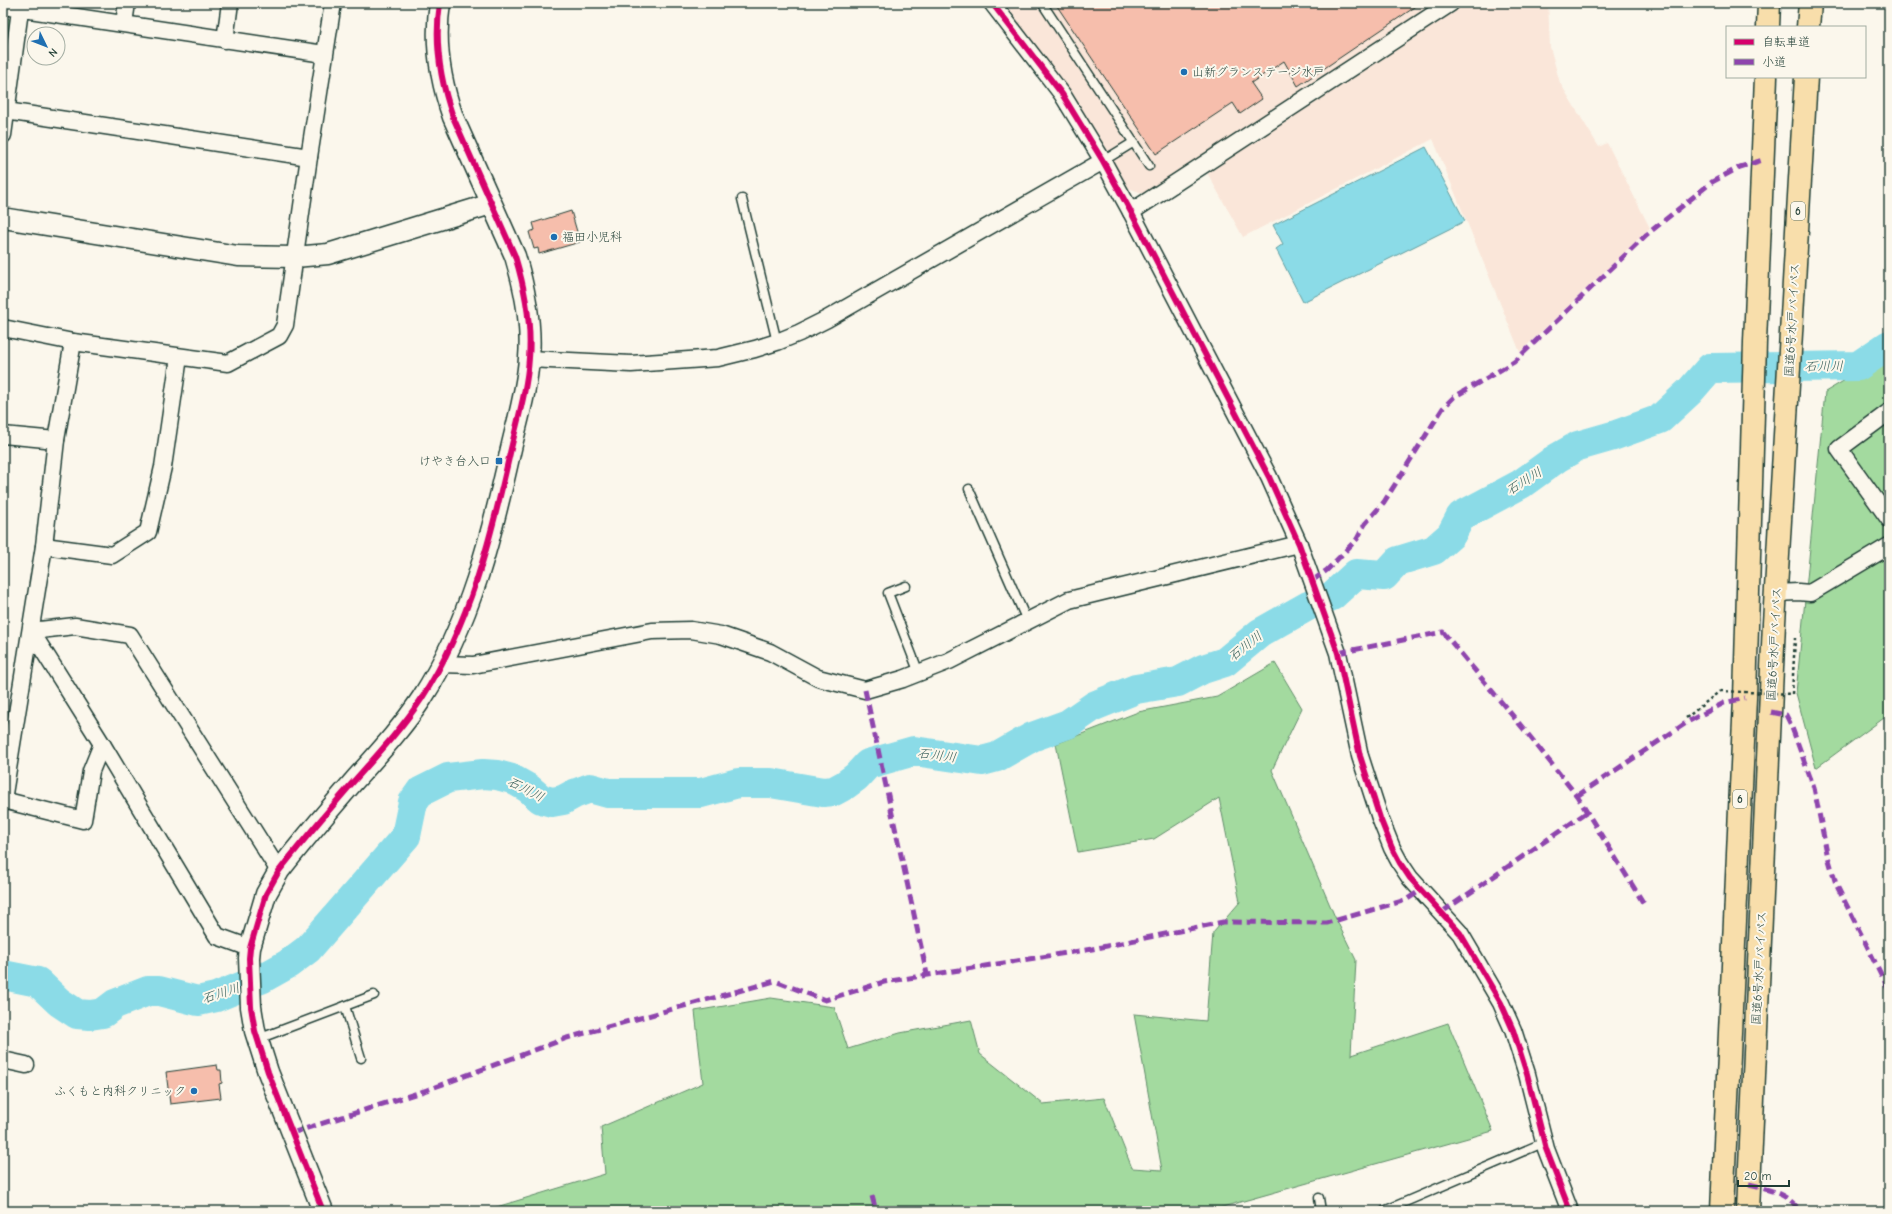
<svg xmlns="http://www.w3.org/2000/svg" width="1892" height="1214" font-family="'Comic Neue','Klee One',sans-serif">
  <rect width="100%" height="100%" fill="#fbf7ec"/>
  <filter id="ink" filterUnits="userSpaceOnUse"><feTurbulence type="fractalNoise" baseFrequency=".025" numOctaves="2"/><feDisplacementMap in="SourceGraphic" scale="8" xChannelSelector="R" yChannelSelector="G"/><feConvolveMatrix kernelMatrix="1 2 1 2 8 2 1 2 1" color-interpolation-filters="sRGB"/></filter>
  <g filter="url(#ink)">
    <!-- built -->
    <polygon fill="#fae6d9" points="1003,3 1548,3 1550,47 1560,83 1599,147 1607,143 1650,228 1520,352 1433,139 1243,237 1200,160 1148,195 1125,187 1103,143 1065,83"/>
    <!-- green -->
    <g fill="#a3da9f" stroke="#618c6a">
      <polygon points="3,13 13,23 3,83"/>
      <polygon points="1889,354 1889,718 1884,718 1816,768 1796,693 1825,392"/>
      <polygon points="1275,663 1302,708 1272,770 1335,917 1356,960 1351,1055 1448,1023 1493,1131 1208,1211 491,1211 490,1209 605,1174 601,1127 703,1083 695,1011 771,998 834,1007 848,1049 900,1033 971,1020 980,1054 1043,1104 1104,1098 1132,1168 1162,1170 1134,1014 1206,1021 1213,933 1240,902 1219,798 1154,839 1078,852 1056,744 1138,712 1217,697"/>
    </g>
    <!-- water -->
    <polygon fill="#8bdbe7" stroke="#609c9f" points="1426,147 1465,221 1303,302 1276,249 1283,244 1273,225"/>
    <g fill="none" stroke-linecap="round" stroke-linejoin="round">
      <!-- river -->
      <polyline stroke="#8bdbe7" stroke-width="30" points="3,975 38,982 59,1002 77,1014 90,1015 103,1013 115,1004 148,991 159,991 198,1001 216,997 263,978 288,964 308,949 406,836 413,802 420,792 448,778 483,774 497,775 512,779 528,788 541,799 552,802 563,800 574,794 590,788 608,793 701,793 738,783 771,783 823,792 834,791 845,785 856,777 868,764 914,751 982,761 997,757 1032,737 1068,724 1094,706 1136,689 1178,682 1203,669 1225,662 1260,633 1308,606 1332,596 1356,574 1384,576 1398,561 1434,550 1451,535 1461,516 1521,484 1557,458 1578,446 1613,436 1660,419 1690,391 1710,368 1858,366 1889,345"/>
    </g>
    <!-- building -->
    <g fill="#f6beac" stroke="#1f3d34">
      <polygon points="1055,3 1421,3 1298,86 1284,61 1251,83 1262,99 1240,114 1233,103 1156,154"/>
      <polygon points="571,211 580,242 539,254 538,248 534,249 529,232 535,230 533,223"/>
      <polygon points="217,1065 218,1070 221,1070 222,1083 219,1084 221,1098 170,1104 166,1072"/>
    </g>
    <g fill="none" stroke-linecap="round" stroke-linejoin="round">
      <defs>
        <g id="service">
          <polyline points="1042,3 1149,166"/>
          <polyline points="1103,161 1134,142"/>
          <polyline points="742,199 777,342"/>
          <polyline points="969,489 1027,621"/>
          <polyline points="906,586 888,593 919,673"/>
          <polyline points="345,1006 361,1058"/>
          <polyline points="258,1039 374,995"/>
          <polyline points="1319,1198 1321,1211"/>
          <polyline points="1384,1211 1545,1142"/>
        </g>
        <g id="minor">
          <polyline points="992,3 1062,94 1103,161 1131,212 1269,477 1299,544 1338,653 1360,756 1380,818 1392,848 1400,863 1410,878 1460,933 1501,1003 1513,1030 1527,1074 1546,1149 1570,1211"/>
          <polyline points="3,6 324,54"/>
          <polyline points="124,23 127,3"/>
          <polyline points="225,40 230,3"/>
          <polyline points="6,111 309,157"/>
          <polyline points="3,135 21,3"/>
          <polyline points="1131,212 1451,3"/>
          <polyline points="3,328 73,342 228,363 279,336 285,325 309,157 333,3"/>
          <polyline points="529,359 631,364 718,358 755,349 777,342 799,333 827,319 1103,161"/>
          <polyline points="1889,412 1839,449 1889,519"/>
          <polyline points="3,435 56,440"/>
          <polyline points="44,546 112,555 148,532 163,467 179,357"/>
          <polyline points="1776,593 1798,592 1810,593 1889,546"/>
          <polyline points="441,664 473,665 652,631 691,630 721,635 770,652 818,678 865,690 903,679 949,661 1069,600 1299,544"/>
          <polyline points="3,800 44,546 56,440 73,342"/>
          <polyline points="3,800 83,820 91,771 102,744"/>
          <polyline points="250,948 217,936 102,744 31,631 75,626 130,635 279,871"/>
          <polyline points="3,1060 26,1065"/>
        </g>
        <g id="tertiary">
          <polyline points="3,218 238,256 295,257 328,254 491,204"/>
          <path d="M 323,1211 L 268,1072 L 255,1031 L 251,1007 L 249,958 L 250,948 L 266,894 L 279,871 C 303,840 329,810 354,781 C 378,754 402,728 422,698 C 470,623 491,538 510,453 C 517,422 527,390 529,358 C 532,323 525,289 515,256 L 453,117 C 440,80 434,42 440,3"/>
        </g>
        <g id="trunk">
          <polyline points="1768,27 1769,3"/>
          <polyline points="1808,27 1810,3"/>
          <polyline points="1722,1211 1745,698 1755,342 1766,77"/>
          <polyline points="1748,1211 1774,623 1806,77"/>
        </g>
      </defs>
      <!-- service casing -->
      <use href="#service" stroke="#1f3d34" stroke-width="11"/>
      <!-- minor casing -->
      <use href="#minor" stroke="#1f3d34" stroke-width="19"/>
      <!-- tertiary casing -->
      <use href="#tertiary" stroke="#1f3d34" stroke-width="23"/>
      <!-- trunk casing -->
      <use href="#trunk" stroke="#1f3d34" stroke-width="25"/>
      <!-- path -->
      <g stroke="#1f3d34" stroke-width="2.5" stroke-dasharray="3 3" stroke-linecap="butt">
        <polyline points="1792,694 1795,638"/>
        <polyline points="1686,718 1720,691"/>
      </g>
      <!-- service -->
      <use href="#service" stroke="#fbf7ec" stroke-width="8"/>
      <!-- minor -->
      <use href="#minor" stroke="#fbf7ec" stroke-width="16"/>
      <!-- tertiary -->
      <use href="#tertiary" stroke="#fbf7ec" stroke-width="20"/>
      <!-- trunk -->
      <use href="#trunk" stroke="#f8deab" stroke-width="22"/>
      <!-- path-bridge -->
      <polyline stroke="#1f3d34" stroke-width="2.5" stroke-dasharray="3 3" stroke-linecap="butt" points="1720,691 1792,694"/>
      <!-- quiet -->
      <g stroke="#8e44ad" stroke-width="5" stroke-dasharray="10 5" stroke-linecap="butt">
        <polyline points="1312,581 1327,570 1357,539 1365,524 1384,502 1443,408 1454,397 1514,362 1646,235 1712,182 1740,167 1763,160"/>
        <polyline points="1338,653 1443,632 1527,733 1577,796 1644,904"/>
        <polyline points="865,690 927,974"/>
        <polyline points="1771,712 1786,715 1791,725 1814,788 1827,853 1836,884 1889,990"/>
        <polyline points="1577,796 1689,721 1724,703 1745,698"/>
        <polyline points="1442,912 1586,813"/>
        <polyline points="292,1133 424,1091 567,1038 775,981 825,1000 884,982 1092,949 1223,922 1327,923 1406,900 1421,890"/>
        <path d="M 1749,1185 C 1770,1190 1787,1193 1800,1211"/>
        <polyline points="872,1196 876,1211"/>
      </g>
      <defs>
        <g id="cycleway">
          <polyline points="992,3 1062,94 1103,161 1131,212 1269,477 1299,544 1338,653 1360,756 1380,818 1392,848 1400,863 1410,878 1460,933 1501,1003 1513,1030 1527,1074 1546,1149 1570,1211"/>
          <path d="M 323,1211 L 268,1072 L 255,1031 L 251,1007 L 249,958 L 250,948 L 266,894 L 279,871 C 303,840 329,810 354,781 C 378,754 402,728 422,698 C 470,623 491,538 510,453 C 517,422 527,390 529,358 C 532,323 525,289 515,256 L 453,117 C 440,80 434,42 440,3"/>
        </g>
      </defs>
      <!-- cycleway casing -->
      <use href="#cycleway" stroke="#fbf7ec" stroke-width="8"/>
      <!-- cycleway -->
      <use href="#cycleway" stroke="#d6006c" stroke-width="6"/>
    </g>
  </g>
  <!-- markers -->
  <g fill="#1f6fb2" stroke="#fbf7ec" stroke-width="1.5">
    <circle cx="1184" cy="72" r="4"/>
    <circle cx="554" cy="237" r="4"/>
    <rect x="495" y="457" width="8" height="8" rx="2"/>
    <circle cx="194" cy="1091" r="4"/>
  </g>
  <g text-anchor="middle" dominant-baseline="central" stroke-width="4" stroke-linejoin="round" paint-order="stroke">
    <!-- shield labels -->
    <g fill="#fbf7ec" stroke="#61756b" stroke-width="1">
      <rect x="1791" y="202" width="14" height="18" rx="3"/>
      <rect x="1733" y="790" width="14" height="18" rx="3"/>
    </g>
    <g font-size="11" font-weight="bold" fill="#1f3d34">
      <text x="1798" y="211">6</text>
      <text x="1740" y="799">6</text>
    </g>
    <!-- poi labels -->
    <g font-size="12" fill="#1f3d34" stroke="#fbf7ec" text-anchor="start">
      <text x="1192" y="72">山新グランステージ水戸</text>
      <text x="562" y="237">福田小児科</text>
      <text x="491" y="461" text-anchor="end">けやき台入口</text>
      <text x="186" y="1091" text-anchor="end">ふくもと内科クリニック</text>
    </g>
    <!-- street labels -->
    <g font-size="12" fill="#1f3d34" stroke="#fbf7ec">
      <text transform="translate(1792 320) rotate(-87)">国道6号水戸バイパス</text>
      <text transform="translate(1774 644) rotate(-87)">国道6号水戸バイパス</text>
      <text transform="translate(1759 968) rotate(-87)">国道6号水戸バイパス</text>
    </g>
    <!-- water labels -->
    <g font-size="13" font-style="italic" fill="#355d58" stroke="#fbf7ec">
      <text transform="translate(1824 366) rotate(-1)">石川川</text>
      <text transform="translate(1524 481) rotate(-32)">石川川</text>
      <text transform="translate(1245 646) rotate(-38)">石川川</text>
      <text transform="translate(937 755) rotate(7)">石川川</text>
      <text transform="translate(526 789) rotate(27)">石川川</text>
      <text transform="translate(221 993) rotate(-18)">石川川</text>
    </g>
  </g>
  <!-- margin -->
  <rect width="1892" height="1214" fill="none" stroke="#fbf7ec" stroke-width="16"/>
  <rect x="8" y="8" width="1876" height="1198" fill="none" stroke="#1f3d34" stroke-width="1.5" filter="url(#ink)"/>
  <!-- legend -->
  <rect x="1726" y="26" width="140" height="52" fill="#fbf7ec" stroke="#a3ada2"/>
  <rect x="1734" y="39" width="20" height="6" fill="#d6006c" stroke="#a3ada2"/>
  <text x="1762" y="46" font-size="12" fill="#1f3d34">自転車道</text>
  <rect x="1734" y="59" width="20" height="6" fill="#8e44ad" stroke="#a3ada2"/>
  <text x="1762" y="66" font-size="12" fill="#1f3d34">小道</text>
  <!-- north arrow -->
  <g transform="translate(46 46) rotate(133)"><circle r="19" fill="#fbf7ec" stroke="#a3ada2"/>
  <path d="M0-3L7 15L0 10L-7 15Z" fill="#1f6fb2"/>
  <text y="-6" font-size="11" font-weight="bold" text-anchor="middle" fill="#1f3d34">N</text>
  </g>
  <!-- scale -->
  <path d="M1738 1180v6h51v-6" fill="none" stroke="#1f3d34" stroke-width="2"/>
  <text x="1744" y="1180" font-size="12" fill="#1f3d34" stroke="#fbf7ec" stroke-width="3" paint-order="stroke">20 m</text>
</svg>
